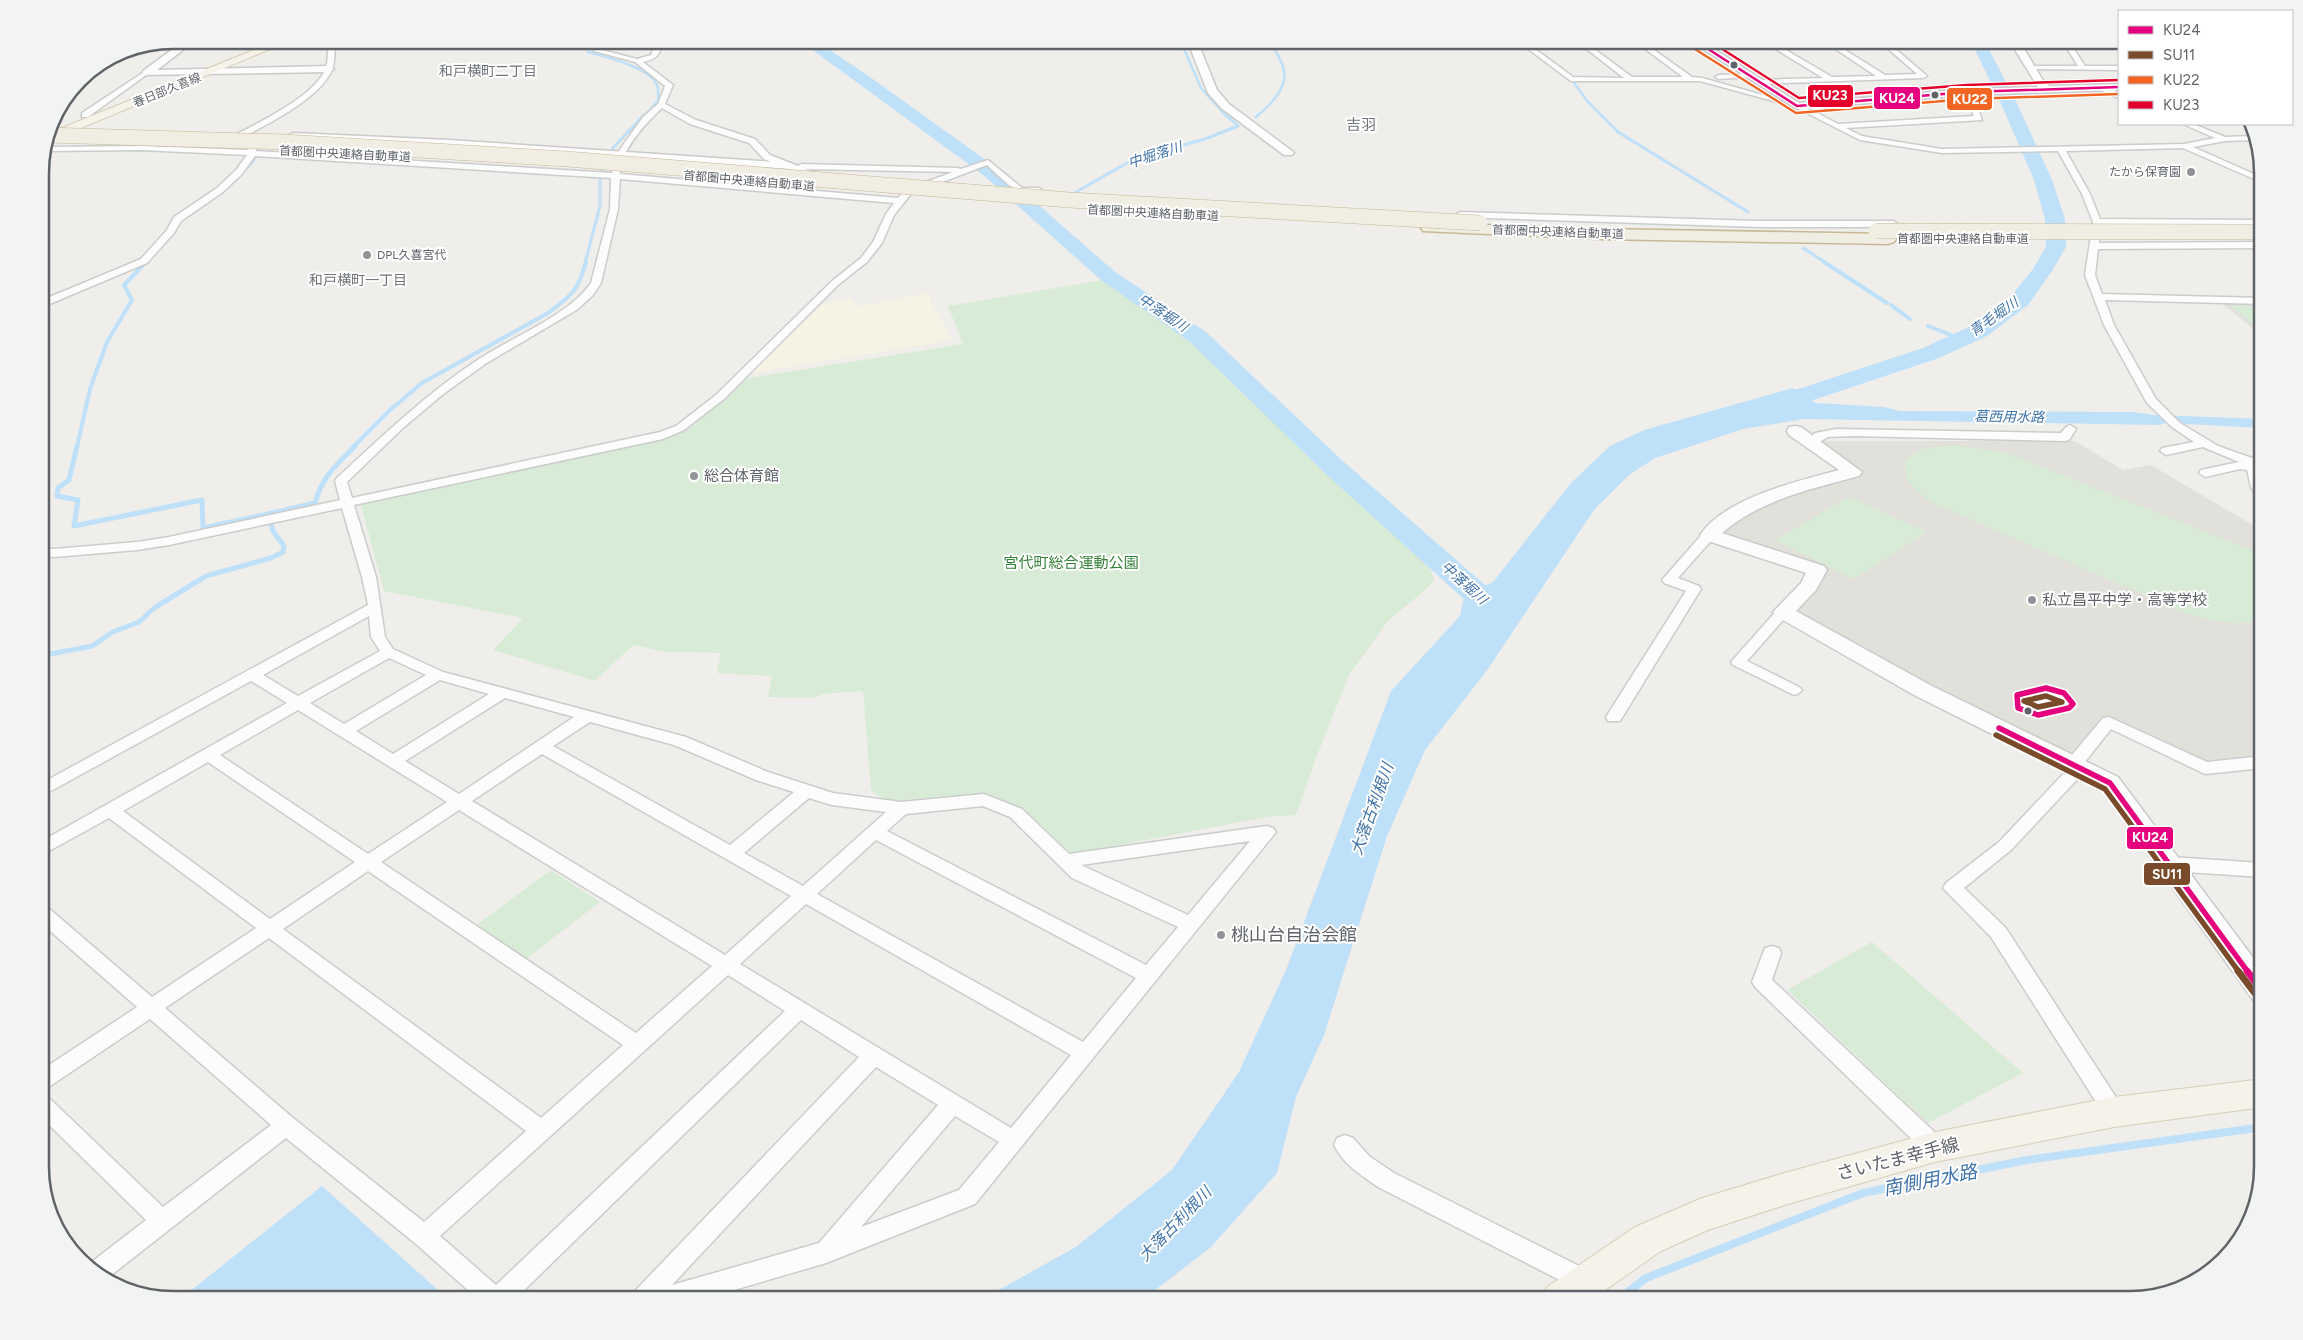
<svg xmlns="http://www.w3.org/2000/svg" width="2303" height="1340" font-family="Figtree,'Noto Sans JP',sans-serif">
  <rect width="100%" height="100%" fill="#efeeea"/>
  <!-- commercial -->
  <polygon fill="#f7f3e4" points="930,293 929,299 952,340 751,373 823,304 853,299 854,307"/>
  <!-- education -->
  <g fill="#e2e0da">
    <polygon points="157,43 145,53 106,61 122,50"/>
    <polygon points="2221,303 2263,303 2263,336"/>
    <polygon points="1820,441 2075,441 2123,470 2151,465 2263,531 2263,760 2206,765 2106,719 2069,761 1788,612 1821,569 1717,535 1729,522 1800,490 1862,473"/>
  </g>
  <!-- green -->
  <g fill="#d8ebd6">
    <polygon points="1103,280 1176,329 1430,568 1434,580 1424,591 1388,621 1349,675 1316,758 1296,815 1266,817 1072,854 1023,808 989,794 886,801 871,790 863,691 823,694 813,698 768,697 772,676 717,673 721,653 666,652 633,645 595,681 493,650 523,618 384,591 361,505 368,501 653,442 680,434 698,422 743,379 963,344 948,306"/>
    <polygon points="2231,306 2263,307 2263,332"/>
    <path d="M 1955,445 L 2007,453 L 2261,554 L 2263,556 L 2263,620 C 2238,627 2212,621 2188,614 L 1931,502 C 1915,489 1904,484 1905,462 C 1920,446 1934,447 1955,445 Z"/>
    <polygon points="1849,497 1927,532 1854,579 1775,540"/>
    <polygon points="551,870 600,902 523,961 474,927"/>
    <polygon points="1872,942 2023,1073 1928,1123 1787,990"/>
  </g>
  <!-- water -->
  <g fill="#bfe0f9">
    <polygon points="1793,388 1816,403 1884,407 1900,411 2132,412 2154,415 2263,419 2263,428 2166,423 2159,425 1804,419 1743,429 1655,458 1629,475 1594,510 1488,669 1425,750 1387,836 1324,1035 1296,1097 1277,1173 1210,1248 1142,1300 981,1300 1076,1247 1172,1170 1239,1072 1286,970 1391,691 1460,616 1464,596 1493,582 1571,483 1610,446 1644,430"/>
    <polygon points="322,1186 449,1300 179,1300"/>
  </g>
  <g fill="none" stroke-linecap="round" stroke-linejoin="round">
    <!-- stream-far4 -->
    <g stroke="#bfe0f9" stroke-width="2.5">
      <path d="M 591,40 L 588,52 C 605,57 650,67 657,85 C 659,90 658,97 658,101 L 643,117"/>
      <polyline points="1180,40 1201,88 1227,117"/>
      <polyline points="1432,40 1453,47"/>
      <polyline points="1492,45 1520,43"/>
      <polyline points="1574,83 1588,102 1603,117"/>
      <path d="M 1256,117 C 1288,90 1295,73 1267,40"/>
    </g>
    <!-- stream-far3 -->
    <g stroke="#bfe0f9" stroke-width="3">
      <polyline points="1601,115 1618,132 1748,212"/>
      <polyline points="1256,117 1258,115"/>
      <polyline points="242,173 253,161 258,151"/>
      <polyline points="1076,192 1134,159 1205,139 1238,126 1226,115"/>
      <polyline points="1803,248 1826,263"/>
      <polyline points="144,263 148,259"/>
      <polyline points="585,263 600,206 600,176 613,148 644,115"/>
    </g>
    <!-- stream-far2 -->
    <g stroke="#bfe0f9" stroke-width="4">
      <polyline points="1824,262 1887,303"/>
      <polyline points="1891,305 1910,319"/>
      <polyline points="1928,326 1961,339"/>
      <polyline points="77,447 90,389 107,342 132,300 124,285 146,262"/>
      <path d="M 353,447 L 390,410 L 422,383 L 548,313 C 572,295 578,291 586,262"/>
    </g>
    <!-- stream-far1 -->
    <g stroke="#bfe0f9" stroke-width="5">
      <polyline points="77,446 69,480 58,488 57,496 78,500 74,526 202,500 203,528 268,514"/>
      <path d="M 40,656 L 92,646 L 113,632 L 139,622 L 154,608 L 206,576 L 271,558 L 283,552 L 284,546 L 273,531 L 268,514 L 315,503 C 322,477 336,465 355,446"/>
    </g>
    <!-- stream -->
    <polyline stroke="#bfe0f9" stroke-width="8" points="1618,1300 1646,1278 1863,1193 2027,1160 2263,1127"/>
    <!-- river -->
    <g fill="#bfe0f9" fill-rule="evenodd">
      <polygon points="799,40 815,40 870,77 994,166 1115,272 1206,332 1345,463 1509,606 1513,613 1509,620 1498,622 1487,620 1327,475 1190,342 1101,280 982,174"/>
      <polygon points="1970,40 1984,40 2015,99 2052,180 2065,219 2066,247 2052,271 2028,305 1987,336 1939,358 1771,414 1762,416 1753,414 1750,409 1753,404 1923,348 1971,326 2012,295 2033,269 2046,247 2045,219 2034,180 1999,99"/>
    </g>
    <defs>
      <g id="street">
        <path d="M 330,40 L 336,40 C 333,50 336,61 332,70 C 318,102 259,128 230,144 L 224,144 L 224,140 C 251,127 313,98 325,70 C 329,61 327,50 330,40 Z"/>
        <path d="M 657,40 L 663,40 C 661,54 657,59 643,62 L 673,85 L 665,104 L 696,120 L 755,139 L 770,155 L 798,166 L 802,164 L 957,168 L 961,169 L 988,160 L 1022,188 L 1039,188 L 1043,191 C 1025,205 1000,177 987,165 L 911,194 L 894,215 L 882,243 L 867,262 L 838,285 L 724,399 L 684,430 L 663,439 L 354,505 L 376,577 L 385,637 L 393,649 L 443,672 L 686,737 L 768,772 L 833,793 L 901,802 L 984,794 L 1022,809 L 1069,854 L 1267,826 L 1273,828 L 1276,832 L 975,1204 L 826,1263 L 700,1300 L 630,1300 L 634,1292 L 859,1057 L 801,1020 L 514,1300 L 479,1300 L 416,1244 L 286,1138 L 105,1280 L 89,1264 L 146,1220 L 40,1116 L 40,1093 L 47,1096 L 163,1207 L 271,1125 L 150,1019 L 47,1088 L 40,1091 L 40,1071 L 137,1007 L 40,922 L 40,904 L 46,906 L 152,997 L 256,928 L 109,818 L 40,856 L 40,842 L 287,703 L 251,681 L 40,797 L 40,784 L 368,605 L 362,577 L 342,508 L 169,545 L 137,550 L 54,557 L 40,556 L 40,548 L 54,549 L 137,542 L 169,537 L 340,500 L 335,481 L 337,478 C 381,437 425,395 476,361 C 511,337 567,317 591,283 L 610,209 L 611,178 L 255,156 L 242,174 L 223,192 L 181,221 L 174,233 L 147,263 L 40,308 L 40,301 L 141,259 L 167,230 L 174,217 L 217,188 L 236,170 L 247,155 L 142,150 L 44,151 L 44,147 L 142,146 L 248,150 L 248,146 L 252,144 L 256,146 L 256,151 L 612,173 L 616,155 L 643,117 L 658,104 L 665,86 L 635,62 L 594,51 L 590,46 L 595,45 L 598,49 L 637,59 L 651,55 ZM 662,108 L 690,124 L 749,143 L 764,159 L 822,181 L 825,180 L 825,176 L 805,169 L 953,172 L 905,190 L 898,198 L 620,174 C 621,149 645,124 662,108 ZM 620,179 L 894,203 L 886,214 L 873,242 L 861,258 L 832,281 L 716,395 L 676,426 L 660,432 L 352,498 L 347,482 L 403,428 L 442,395 L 485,364 L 578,309 L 593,295 L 601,283 L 618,209 ZM 369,616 L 371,637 L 380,651 L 298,696 L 263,675 ZM 389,658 L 426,675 L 344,724 L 310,703 ZM 440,680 L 489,694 L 393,754 L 356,731 ZM 505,698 L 574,717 L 459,794 L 405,761 ZM 298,710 L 447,802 L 368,854 L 220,755 ZM 590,722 L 674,745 L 756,780 L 794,792 L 730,845 L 553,746 ZM 542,754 L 791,896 L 725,955 L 472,801 ZM 208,762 L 355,862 L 270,919 L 123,811 ZM 809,798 L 832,805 L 886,812 L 803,886 L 744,853 ZM 983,806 L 1010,817 L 1072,878 L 1178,927 L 1146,965 L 887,831 L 906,814 ZM 459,810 L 712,966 L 636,1033 L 381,862 ZM 876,840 L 1136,978 L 1083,1042 L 817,894 ZM 1250,841 L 1188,915 L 1081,865 ZM 368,871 L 623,1045 L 541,1118 L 283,929 ZM 806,904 L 1071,1055 L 1011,1128 L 740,964 ZM 269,938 L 526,1131 L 424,1222 L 293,1118 L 165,1008 ZM 728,975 L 785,1011 L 496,1285 L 440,1236 ZM 876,1067 L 938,1105 L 819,1243 L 672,1285 ZM 955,1116 L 999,1142 L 959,1190 L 861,1227 Z"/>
        <polygon points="1516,40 1523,40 1573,77 1624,78 1575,40 1582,40 1632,77 1683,77 1633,40 1640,40 1692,77 1702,78 1781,100 1777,102 1700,81 1571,81"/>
        <polygon points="1761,40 1769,40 1832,77 1876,76 1822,40 1829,40 1885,75 1917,74 1878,40 1885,40 1927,76 1923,78 1760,84 1756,82 1757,80 1823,78"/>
        <polygon points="2062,40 2068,40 2085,66 2119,66 2119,70 2029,69 2029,67 2031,66 2078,66"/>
        <polygon points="2113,40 2119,40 2119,46 2117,45"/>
        <polygon points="144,72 149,73 88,117 82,117 82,113"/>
        <polygon points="1751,74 1755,76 1753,77 1719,79 1715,77 1719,75"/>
        <polygon points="2098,85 2104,85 2119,93 2119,98 2098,89"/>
        <path d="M 1968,90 L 1972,92 L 1982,120 L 1846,128 L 1862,136 L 1942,149 L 2184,144 L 2215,138 L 2183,124 L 2193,124 L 2225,137 L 2253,136 L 2255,140 L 2225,141 L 2193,147 L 2263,178 L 2263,183 L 2183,148 L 2066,151 L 2090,194 L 2100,219 L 2263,220 L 2263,226 L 2101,225 L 2099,243 L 2263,242 L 2263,248 L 2098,249 L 2095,275 L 2102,294 L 2263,298 L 2263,304 L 2105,300 L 2114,325 L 2156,399 L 2180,423 L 2218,446 L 2263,462 L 2263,470 L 2259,469 L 2263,497 C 2248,493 2251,481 2247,470 L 2240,469 L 2205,477 L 2199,473 L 2201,470 L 2239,462 L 2203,447 L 2166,455 L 2160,451 L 2162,448 L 2194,442 L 2172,427 L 2147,403 L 2104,325 L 2085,275 L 2093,222 L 2082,194 L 2058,151 L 1942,153 L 1860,140 L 1793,106 L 1800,104 L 1838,124 L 1974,116 L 1964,92 Z"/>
        <polygon points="1461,212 1760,221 1893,221 1898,224 1893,227 1760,227 1458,217 1458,213"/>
        <polygon points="2070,425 2076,429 2069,440 2065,441 1854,436 1828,437 1811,447 1805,443 1815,433 1836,429 2061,433 2066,427"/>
        <polygon points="1709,531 1716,535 1678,578 1699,586 1701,589 1620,721 1608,721 1606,717 1686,591 1664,583 1662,580 1704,532"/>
        <polygon points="1783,608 1790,612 1747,661 1799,687 1802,690 1799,693 1794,695 1733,665 1731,662 1778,609"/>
        <polygon points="2109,717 2207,762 2263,756 2263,768 2205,774 2111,729 2084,763 2087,767 2085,771 2011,850 1964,888 2005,927 2121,1105 2124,1112 2121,1119 2114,1121 2107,1119 1991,937 1943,888 1946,883 1999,842 2068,769 2065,765 2067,761 2103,718"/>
        <polygon points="2170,857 2263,863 2263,877 2170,871 2164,869 2161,864 2164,859"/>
        <polygon points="1772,946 1779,948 1781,953 1772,980 1943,1140 1946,1147 1943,1154 1935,1157 1927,1154 1755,987 1752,982 1765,948"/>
        <path d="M 1345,1135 L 1353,1138 L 1369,1156 L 1394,1173 L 1593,1273 L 1597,1281 L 1593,1289 L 1585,1292 L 1577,1289 L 1378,1187 C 1361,1175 1343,1164 1334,1145 L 1337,1138 Z"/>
      </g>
      <g id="secondary">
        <polygon points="185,40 196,40 157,70 329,66 334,69 329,72 143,75 143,71"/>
        <polygon points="589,40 599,40 596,48 590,48"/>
        <polygon points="1187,40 1197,40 1217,90 1229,104 1292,151 1294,153 1292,155 1284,155 1221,108 1208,93"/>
        <polygon points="1689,40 1700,40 1799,103 1968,89 2038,87 2009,40 2019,40 2042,79 2049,86 2119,84 2119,90 1968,95 1797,109"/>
        <polygon points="293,133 450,140 791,163 797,166 791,169 450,146 289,138 287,136"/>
        <path d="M 1795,426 L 1801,427 L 1862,472 L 1859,476 C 1811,489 1760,500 1722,533 L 1824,566 L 1827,570 L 1816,590 L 1796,611 L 1930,685 L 2118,777 L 2263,971 L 2263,1003 L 2253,1000 L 2102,789 L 1914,695 L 1776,616 L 1773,612 L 1801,583 L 1806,573 L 1702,539 L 1700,535 C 1725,498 1798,481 1839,470 L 1789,435 L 1787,431 L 1789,427 Z"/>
      </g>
      <g id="primary">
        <polygon points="278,40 292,40 45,143 47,134"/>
        <polygon points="2263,1079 2263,1107 2114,1127 1935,1162 1788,1204 1708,1230 1661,1251 1591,1300 1541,1300 1547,1287 1635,1227 1702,1198 1788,1172 1935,1132 2114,1097"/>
      </g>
      <polygon id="highway" points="1429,223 1600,229 1888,234 1894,236 1896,239 1894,242 1888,244 1600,239 1423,231 1421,228 1423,225"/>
    </defs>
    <!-- street casing -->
    <use href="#street" stroke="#cbcccc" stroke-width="3"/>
    <!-- secondary casing -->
    <use href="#secondary" stroke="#cacacb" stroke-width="3"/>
    <!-- primary casing -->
    <use href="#primary" stroke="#d7ceb8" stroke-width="2"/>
    <!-- highway casing -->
    <use href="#highway" stroke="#c8b996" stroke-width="3"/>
    <!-- street -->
    <use href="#street" fill="#fdfcfc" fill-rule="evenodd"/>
    <!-- secondary -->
    <use href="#secondary" fill="#fdfcfc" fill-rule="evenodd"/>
    <!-- primary -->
    <use href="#primary" fill="#f4f2e9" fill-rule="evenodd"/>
    <!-- highway -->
    <use href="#highway" fill="#f0ede3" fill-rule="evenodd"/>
    <defs>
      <g id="highway-bridge">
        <polyline points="47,135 285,142 567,159 1069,200 1480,223"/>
        <polyline points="1876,231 2263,232"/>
      </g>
    </defs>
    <!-- highway-bridge casing -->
    <use href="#highway-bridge" stroke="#c8b996" stroke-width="16" stroke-linecap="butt"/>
    <!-- highway-bridge -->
    <use href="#highway-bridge" stroke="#f0ede3" stroke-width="15"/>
    <defs>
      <polyline id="bus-1-far2" points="1694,40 1797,106 1968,92 2119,87"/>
      <g id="bus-1-far1">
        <polygon points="2046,688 2064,693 2073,704 2069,708 2038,715 2018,708 2017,695"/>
        <polyline points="1999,728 2110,783 2248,972"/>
      </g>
      <polyline id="bus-1" points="2247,971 2263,992"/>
      <g id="bus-2-far1">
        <polygon points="2046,696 2062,702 2038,707 2024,701"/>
        <polyline points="1996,735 2105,789 2239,972"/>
      </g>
      <polyline id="bus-2" points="2238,971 2257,996"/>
      <polyline id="bus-3" points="1690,46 1796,113 1968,99 2119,94"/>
      <polyline id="bus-4" points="1708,40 1799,98 1967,85 2119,80"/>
    </defs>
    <!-- bus-1-far2 casing -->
    <use href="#bus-1-far2" stroke="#fff" stroke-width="4.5"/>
    <!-- bus-1-far1 casing -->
    <use href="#bus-1-far1" stroke="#fff" stroke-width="9"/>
    <!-- bus-1 casing -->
    <use href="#bus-1" stroke="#fff" stroke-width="11"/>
    <!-- bus-2-far1 casing -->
    <use href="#bus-2-far1" stroke="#fff" stroke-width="9"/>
    <!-- bus-2 casing -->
    <use href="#bus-2" stroke="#fff" stroke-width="11"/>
    <!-- bus-3 casing -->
    <use href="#bus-3" stroke="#fff" stroke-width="4.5"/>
    <!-- bus-4 casing -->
    <use href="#bus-4" stroke="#fff" stroke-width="4.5"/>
    <!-- bus-1-far2 -->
    <use href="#bus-1-far2" stroke="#e5007d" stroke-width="2.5"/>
    <!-- bus-1-far1 -->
    <use href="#bus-1-far1" stroke="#e5007d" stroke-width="5.5"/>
    <!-- bus-1 -->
    <use href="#bus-1" stroke="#e5007d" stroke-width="7"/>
    <!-- bus-2-far1 -->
    <use href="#bus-2-far1" stroke="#7a4b2a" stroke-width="5.5"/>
    <!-- bus-2 -->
    <use href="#bus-2" stroke="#7a4b2a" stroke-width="7"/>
    <!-- bus-3 -->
    <use href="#bus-3" stroke="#f26522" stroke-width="2.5"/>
    <!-- bus-4 -->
    <use href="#bus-4" stroke="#e4002b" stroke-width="2.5"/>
  </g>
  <!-- markers -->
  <g fill="#5f6368" stroke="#fff" stroke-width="2">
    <circle cx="1734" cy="65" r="4.5"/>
    <circle cx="1935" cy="95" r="4.5"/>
    <circle cx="2028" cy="711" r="4.5"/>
  </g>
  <g fill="#919496" stroke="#fff" stroke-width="2">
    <circle cx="2191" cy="172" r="5"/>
    <circle cx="367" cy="255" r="5"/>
    <circle cx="694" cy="476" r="5"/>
    <circle cx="2032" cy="600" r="5"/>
    <circle cx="1221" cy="935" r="5"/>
  </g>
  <g text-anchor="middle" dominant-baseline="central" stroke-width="4" stroke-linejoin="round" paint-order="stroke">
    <!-- far-street labels -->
    <g font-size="12" fill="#5f6368" stroke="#fff">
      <text transform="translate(167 90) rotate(-22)">春日部久喜線</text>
      <text transform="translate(345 154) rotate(3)">首都圏中央連絡自動車道</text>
      <text transform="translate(749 181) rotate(5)">首都圏中央連絡自動車道</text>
      <text transform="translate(1153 213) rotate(3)">首都圏中央連絡自動車道</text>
      <text transform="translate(1558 232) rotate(2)">首都圏中央連絡自動車道</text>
      <text x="1963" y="239">首都圏中央連絡自動車道</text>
    </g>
    <!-- far-poi labels -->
    <g font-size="12" fill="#5f6368" stroke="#fff" text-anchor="end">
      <text x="2181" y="172">たから保育園</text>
      <text x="377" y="255" text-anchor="start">DPL久喜宮代</text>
    </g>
    <!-- far-neighbourhood labels -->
    <g font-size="14" fill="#70757a" stroke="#fff">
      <text x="488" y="71">和戸横町二丁目</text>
      <text x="358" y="280">和戸横町一丁目</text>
    </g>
    <!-- far-water labels -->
    <g font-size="14" font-style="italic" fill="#4174aa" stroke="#fff">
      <text transform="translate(1155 155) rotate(-18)">中堀落川</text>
      <text transform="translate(1163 313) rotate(34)">中落堀川</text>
      <text transform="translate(1994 317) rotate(-35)">青毛堀川</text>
      <text transform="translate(2009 417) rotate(1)">葛西用水路</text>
      <text transform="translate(1464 583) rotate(42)">中落堀川</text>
    </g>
    <!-- far-quarter labels -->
    <g font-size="15" fill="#70757a" stroke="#fff">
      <text x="1361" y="125">吉羽</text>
    </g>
    <!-- poi labels -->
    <g font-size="15" fill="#5f6368" stroke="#fff" text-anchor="start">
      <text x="704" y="476">総合体育館</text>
      <text x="2042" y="600">私立昌平中学・高等学校</text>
    </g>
    <!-- park labels -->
    <g font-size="15" fill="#348238" stroke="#fff">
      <text x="1071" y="563">宮代町総合運動公園</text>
    </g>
    <!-- water labels -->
    <g font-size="16" font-style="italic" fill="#4174aa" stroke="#fff">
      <text transform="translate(1372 809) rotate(-70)">大落古利根川</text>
      <text transform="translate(1175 1224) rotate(-46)">大落古利根川</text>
    </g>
    <!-- near-poi labels -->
    <g font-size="18" fill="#5f6368" stroke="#fff" text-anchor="start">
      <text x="1231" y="935">桃山台自治会館</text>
    </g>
    <!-- near-street labels -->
    <g font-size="18" fill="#5f6368" stroke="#fff">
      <text transform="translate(1898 1159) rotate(-14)">さいたま幸手線</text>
    </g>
    <!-- near-water labels -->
    <g font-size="19" font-style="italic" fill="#4174aa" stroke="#fff">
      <text transform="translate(1930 1180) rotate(-11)">南側用水路</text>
    </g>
  </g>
  <!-- crop -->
  <path d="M0 0H2303V1340H0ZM173 49H2130A124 124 0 0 1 2254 173V1167A124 124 0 0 1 2130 1291H173A124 124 0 0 1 49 1167V173A124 124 0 0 1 173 49Z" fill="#f2f3f3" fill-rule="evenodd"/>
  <path fill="none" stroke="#5f6368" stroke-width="2.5" d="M173 49H2130A124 124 0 0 1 2254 173V1167A124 124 0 0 1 2130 1291H173A124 124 0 0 1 49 1167V173A124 124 0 0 1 173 49Z"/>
  <g stroke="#fff" stroke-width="2">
    <rect x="1807" y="84" width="47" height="24" rx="5" fill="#e4002b"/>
    <rect x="1873" y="86" width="48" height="24" rx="5" fill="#e5007d"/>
    <rect x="1946" y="87" width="47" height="24" rx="5" fill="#f26522"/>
    <rect x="2126" y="826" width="48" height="24" rx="5" fill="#e5007d"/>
    <rect x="2143" y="862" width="48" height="24" rx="5" fill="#7a4b2a"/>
  </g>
  <g font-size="14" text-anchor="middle" font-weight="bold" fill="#fff">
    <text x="1830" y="100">KU23</text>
    <text x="1897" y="103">KU24</text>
    <text x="1970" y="104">KU22</text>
    <text x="2150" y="842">KU24</text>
    <text x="2167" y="879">SU11</text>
  </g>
  <!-- legend -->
  <rect x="2118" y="10" width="175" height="115" fill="#ffffff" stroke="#bfc1c3"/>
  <rect x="2128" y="26" width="25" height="8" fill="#e5007d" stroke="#bfc1c3"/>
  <text x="2163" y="35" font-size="15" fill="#5f6368">KU24</text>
  <rect x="2128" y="51" width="25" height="8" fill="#7a4b2a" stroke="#bfc1c3"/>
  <text x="2163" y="60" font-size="15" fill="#5f6368">SU11</text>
  <rect x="2128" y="76" width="25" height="8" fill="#f26522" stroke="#bfc1c3"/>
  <text x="2163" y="85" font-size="15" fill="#5f6368">KU22</text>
  <rect x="2128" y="101" width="25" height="8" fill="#e4002b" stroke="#bfc1c3"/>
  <text x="2163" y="110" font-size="15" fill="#5f6368">KU23</text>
</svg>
